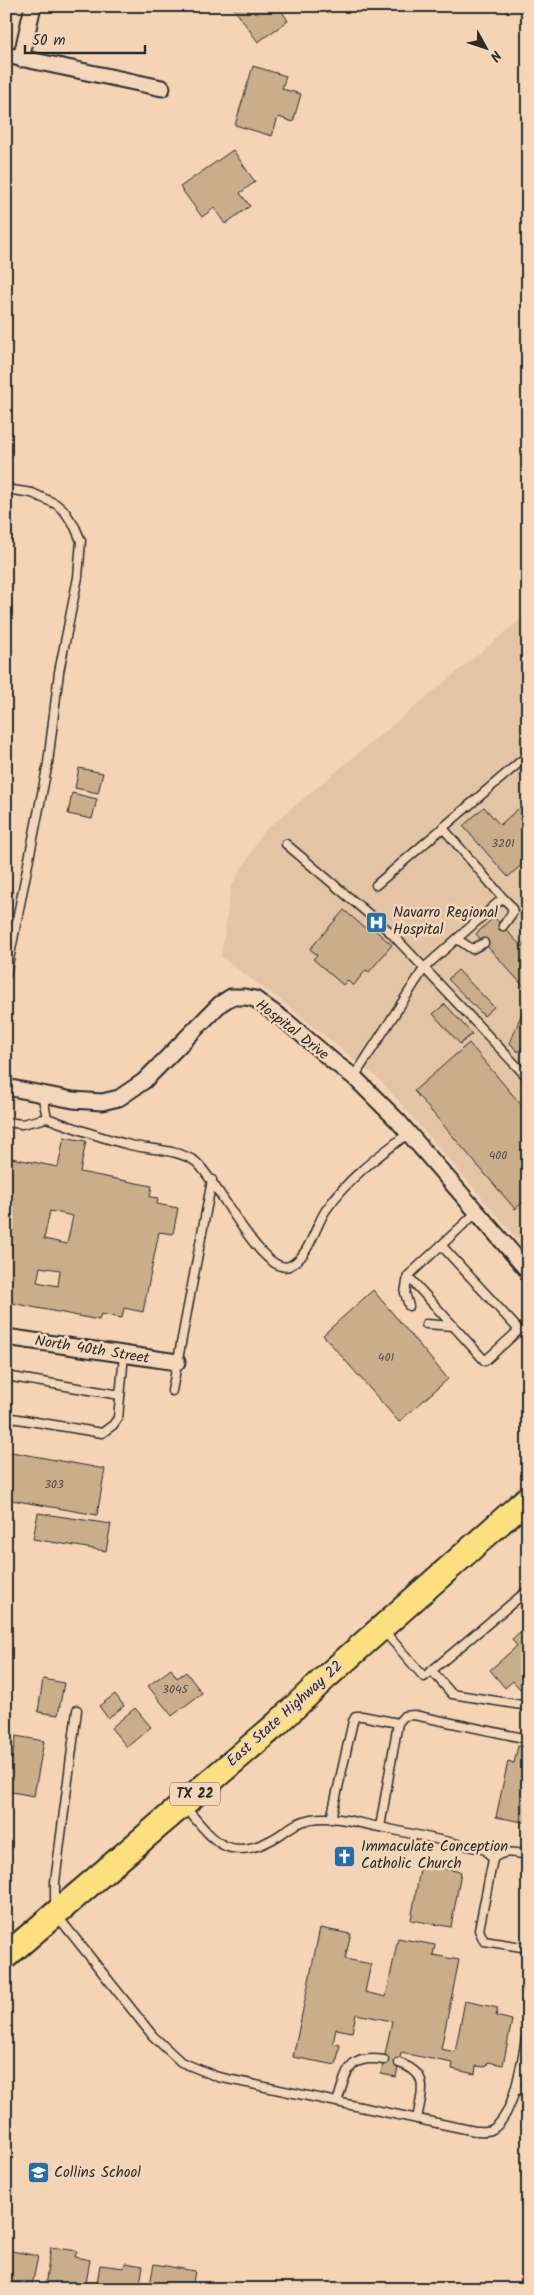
<svg xmlns="http://www.w3.org/2000/svg" width="534" height="2295" font-family="Kalam,sans-serif">
  <rect width="100%" height="100%" fill="#f4d4b5"/>
  <filter id="ink" filterUnits="userSpaceOnUse"><feTurbulence type="fractalNoise" baseFrequency=".02" numOctaves="2"/><feDisplacementMap in="SourceGraphic" scale="10" xChannelSelector="R" yChannelSelector="G"/><feConvolveMatrix kernelMatrix="1 2 1 2 8 2 1 2 1" color-interpolation-filters="sRGB"/></filter>
  <g filter="url(#ink)">
    <!-- built -->
    <polygon fill="#e3c5a6" points="528,613 528,1251 381,1081 279,999 221,957 231,887 263,832"/>
    <!-- building -->
    <g fill="#caad8b" stroke="#2b2b2b" fill-rule="evenodd">
      <polygon points="232,6 279,6 288,21 258,42"/>
      <polygon points="253,66 286,76 282,89 301,94 293,122 278,117 272,136 235,125"/>
      <polygon points="233,150 255,182 240,193 250,206 225,224 214,208 202,217 180,187"/>
      <polygon points="79,768 103,773 98,793 75,788"/>
      <polygon points="72,793 97,799 92,819 68,814"/>
      <polygon points="528,800 528,859 508,877 463,826 484,807 500,825"/>
      <polygon points="344,910 365,928 368,924 392,945 369,972 366,970 353,986 347,980 343,985 313,959 317,955 310,949"/>
      <polygon points="494,917 522,947 528,933 528,991 476,934"/>
      <polygon points="458,970 494,1007 484,1016 448,979"/>
      <polygon points="528,998 528,1043 518,1052 510,1043"/>
      <polygon points="445,1004 472,1034 460,1044 433,1014"/>
      <polygon points="469,1043 528,1113 528,1198 515,1209 414,1091"/>
      <path d="M 64,1137 L 86,1141 L 80,1172 L 152,1186 L 150,1197 L 158,1198 L 157,1204 L 178,1208 L 173,1234 L 159,1232 L 143,1312 L 124,1308 L 122,1318 L 101,1314 L 99,1320 L 6,1302 L 6,1157 L 58,1167 ZM 50,1211 L 73,1216 L 67,1244 L 44,1239 ZM 40,1267 L 60,1270 L 58,1286 L 37,1282 Z"/>
      <polygon points="373,1290 448,1379 399,1422 323,1335"/>
      <polygon points="6,1451 105,1469 97,1515 6,1499"/>
      <polygon points="38,1513 111,1524 106,1551 33,1539"/>
      <polygon points="528,1625 528,1683 520,1689 513,1681 505,1688 490,1670 517,1646 512,1639"/>
      <polygon points="171,1669 177,1678 186,1672 202,1693 172,1716 148,1686"/>
      <polygon points="43,1679 64,1683 58,1715 38,1712"/>
      <polygon points="115,1694 124,1706 108,1718 99,1706"/>
      <polygon points="135,1708 151,1727 127,1747 111,1728"/>
      <polygon points="16,1736 44,1741 34,1796 6,1791"/>
      <polygon points="518,1746 528,1748 528,1823 496,1817 508,1761 514,1763"/>
      <polygon points="421,1864 461,1872 451,1927 411,1920"/>
      <polygon points="320,1928 351,1934 345,1959 371,1964 365,1992 386,1997 398,1938 435,1945 433,1955 459,1960 441,2049 455,2052 465,2001 498,2008 496,2016 512,2020 503,2065 488,2062 486,2067 476,2066 475,2074 452,2069 453,2063 401,2053 396,2077 381,2074 392,2021 356,2014 352,2032 336,2029 333,2043 340,2045 336,2065 293,2057"/>
      <polygon points="51,2247 77,2251 75,2257 90,2260 85,2289 45,2286"/>
      <polygon points="6,2250 38,2256 32,2286 6,2281"/>
      <polygon points="125,2263 143,2266 139,2289 96,2289 100,2265 124,2268"/>
      <polygon points="154,2264 195,2271 192,2289 149,2289"/>
    </g>
    <g fill="none" stroke-linecap="round" stroke-linejoin="round">
      <defs>
        <g id="service">
          <polyline points="6,489 32,493 56,504 65,512 75,527 81,541 78,577 59,672 48,763 6,975"/>
          <polyline points="286,844 390,932 528,1078"/>
          <polyline points="376,885 528,755"/>
          <polyline points="503,926 513,912 511,906 503,898"/>
          <polyline points="457,939 472,949 484,943"/>
          <polyline points="354,1077 425,967 503,898 443,828"/>
          <path d="M 42,1094 L 47,1118 C 74,1128 102,1138 130,1145 C 151,1150 178,1149 196,1162 C 216,1178 262,1276 289,1266 C 309,1258 315,1226 326,1210 C 349,1177 377,1157 409,1133"/>
          <polyline points="6,1122 22,1124 47,1118"/>
          <polyline points="441,1245 519,1330 485,1361 408,1276 477,1212"/>
          <polyline points="408,1276 405,1293 409,1306"/>
          <polyline points="426,1324 453,1326"/>
          <polyline points="6,1376 120,1395"/>
          <polyline points="172,1391 212,1180"/>
          <polyline points="6,1417 102,1433 113,1425 118,1418 124,1355"/>
          <polyline points="383,1630 424,1677 528,1590"/>
          <polyline points="432,1671 452,1694 528,1706"/>
          <path d="M 77,1710 L 55,1882 L 55,1913 L 153,2036 L 181,2062 L 218,2077 L 475,2131 C 480,2131 487,2132 491,2130 C 516,2117 522,2055 528,2029"/>
          <path d="M 184,1806 C 212,1837 225,1864 271,1840 C 287,1832 291,1823 312,1819 C 333,1815 358,1823 380,1827 L 398,1723 L 404,1716 L 414,1715 L 528,1739"/>
          <polyline points="331,1819 353,1721 356,1716 362,1716 398,1723"/>
          <polyline points="380,1827 486,1850 493,1859"/>
          <path d="M 528,1855 C 514,1853 504,1849 493,1859 L 479,1930 L 484,1941 L 528,1948"/>
          <path d="M 399,2063 C 431,2074 422,2091 417,2119"/>
          <polyline points="515,2089 528,2091"/>
          <path d="M 337,2102 C 347,2072 347,2054 384,2060"/>
        </g>
        <g id="minor">
          <polyline points="6,55 162,88"/>
          <polyline points="21,59 33,6"/>
          <polyline points="6,1087 73,1100 102,1102 119,1098 144,1081 220,1004 231,997 245,997 255,999 287,1022 334,1062 354,1077 398,1121 528,1271"/>
          <polyline points="6,1337 177,1362"/>
        </g>
        <polyline id="primary" points="6,1956 277,1724 326,1677 528,1498"/>
      </defs>
      <!-- service casing -->
      <use href="#service" stroke="#2b2b2b" stroke-width="11"/>
      <!-- minor casing -->
      <use href="#minor" stroke="#2b2b2b" stroke-width="19"/>
      <!-- primary casing -->
      <use href="#primary" stroke="#2b2b2b" stroke-width="28"/>
      <!-- service -->
      <use href="#service" stroke="#f4d6ba" stroke-width="8"/>
      <!-- minor -->
      <use href="#minor" stroke="#f4d6ba" stroke-width="15"/>
      <!-- primary -->
      <use href="#primary" stroke="#fce080" stroke-width="24"/>
    </g>
  </g>
  <!-- icons -->
  <defs>
    <symbol id="hospital-square" viewBox="-11 -11 22 22"><rect x="-9" y="-9" width="18" height="18" rx="4" fill="#1f6fb2" stroke="#f4d6ba"/><path d="M-5-5h3v3.5h4V-5h3V5h-3V1.5h-4V5h-3Z" fill="#fff"/></symbol>
    <symbol id="church-square" viewBox="-11 -11 22 22"><rect x="-9" y="-9" width="18" height="18" rx="4" fill="#1f6fb2" stroke="#f4d6ba"/><path d="M-1.2-6h2.4v3.5h3.3v2.4h-3.3V6h-2.4V-.1h-3.3v-2.4h3.3Z" fill="#fff"/></symbol>
    <symbol id="school-square" viewBox="-11 -11 22 22"><rect x="-9" y="-9" width="18" height="18" rx="4" fill="#1f6fb2" stroke="#f4d6ba"/><path d="M0-5L7-2L0 1L-7-2ZM-4 1L0 2.5L4 1V4Q0 6-4 4Z" fill="#fff"/></symbol>
  </defs>
  <g fill-rule="evenodd">
    <use href="#hospital-square" x="364" y="910" width="25" height="25"/>
    <use href="#church-square" x="332" y="1844" width="25" height="25"/>
    <use href="#school-square" x="26" y="2160" width="25" height="25"/>
  </g>
  <g text-anchor="middle" dominant-baseline="central" stroke-width="5" stroke-linejoin="round" paint-order="stroke">
    <!-- number labels -->
    <g font-size="12" fill="#534c43">
      <text x="503" y="843">3201</text>
      <text x="498" y="1155">400</text>
      <text x="386" y="1357">401</text>
      <text x="54" y="1484">303</text>
      <text x="175" y="1689">3045</text>
    </g>
    <!-- shield labels -->
    <rect fill="#f4d6ba" stroke="#675e56" stroke-width="1" x="170" y="1782.5" width="50" height="23" rx="4"/>
    <g font-size="14" font-weight="bold" fill="#2b2b2b">
      <text x="195" y="1794">TX 22</text>
    </g>
    <!-- poi labels -->
    <g font-size="15" fill="#2b2b2b" stroke="#f4d6ba" text-anchor="start">
      <text x="393" y="913">Navarro Regional<tspan x="393" dy="17">Hospital</tspan></text>
      <text x="361" y="1847">Immaculate Conception<tspan x="361" dy="17">Catholic Church</tspan></text>
      <text x="54" y="2173">Collins School</text>
    </g>
    <!-- street labels -->
    <g font-size="15" fill="#2b2b2b" stroke="#f4d6ba">
      <text transform="translate(292 1030) rotate(38)">Hospital Drive</text>
      <text transform="translate(92 1350) rotate(9)">North 40th Street</text>
      <text transform="translate(285 1714) rotate(-42)">East State Highway 22</text>
    </g>
  </g>
  <!-- margin -->
  <rect width="534" height="2295" fill="none" stroke="#f4d6ba" stroke-width="25"/>
  <rect x="12" y="12" width="509" height="2270" fill="none" stroke="#2b2b2b" stroke-width="2" filter="url(#ink)"/>
  <!-- north arrow -->
  <g transform="translate(486 48) rotate(130)" stroke="#f4d6ba" stroke-width="4" paint-order="stroke">
  <path d="M0-4L9 19L0 12L-9 19Z" fill="#2b2b2b"/>
  <text y="-8" font-size="14" font-weight="bold" text-anchor="middle" fill="#2b2b2b">N</text>
  </g>
  <!-- scale -->
  <path d="M25 45v8h120v-8" fill="none" stroke="#2b2b2b" stroke-width="2.5"/>
  <text x="32" y="45" font-size="15" fill="#2b2b2b" stroke="#f4d6ba" stroke-width="4" paint-order="stroke">50 m</text>
</svg>
